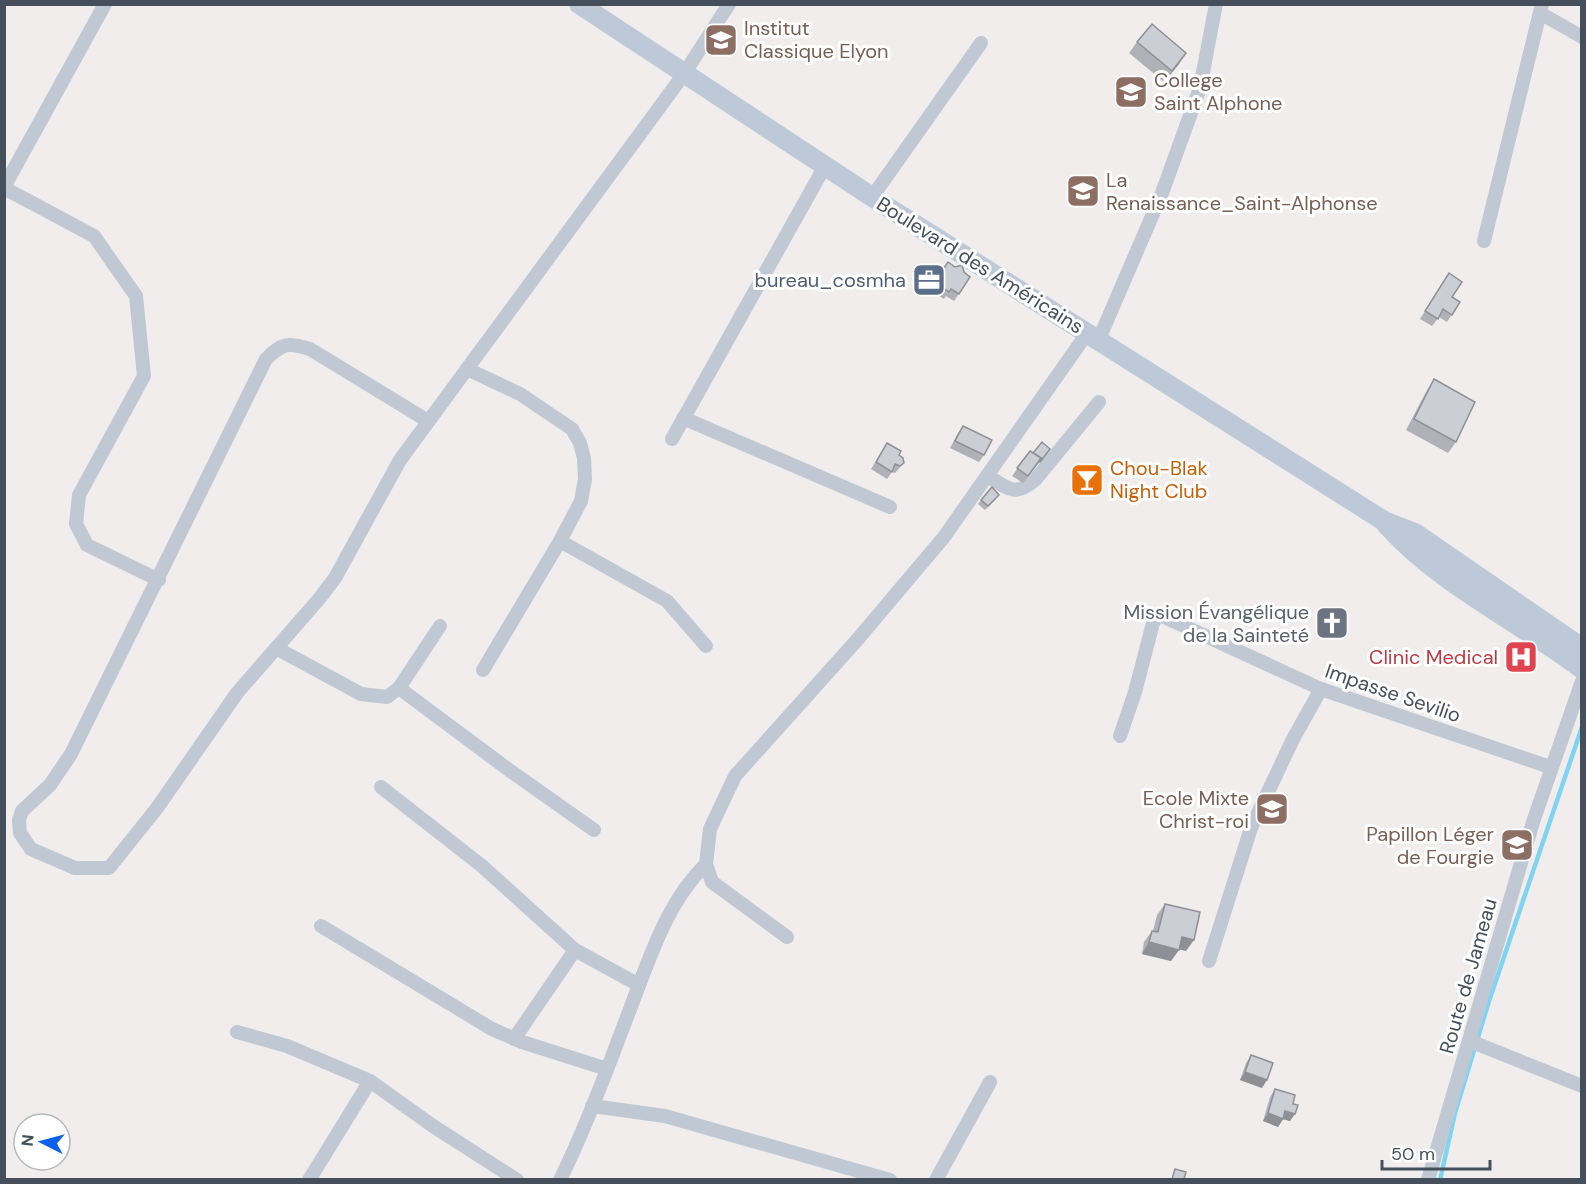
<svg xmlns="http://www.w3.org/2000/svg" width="1586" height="1184" font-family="'DM Sans',sans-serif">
  <rect width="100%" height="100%" fill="#f0edec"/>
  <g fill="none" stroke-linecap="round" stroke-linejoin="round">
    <!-- stream -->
    <polyline stroke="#81d3f2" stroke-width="4.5" points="1440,1180 1455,1113 1489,1001 1582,727"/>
    <!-- minor -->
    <g stroke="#bfc8d3" stroke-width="14">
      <polyline points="1540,13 1582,37"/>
      <polyline points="4,187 105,4"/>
      <polyline points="4,188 94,236 136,296 144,376 79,495 76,524 87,545 159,580"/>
      <polyline points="872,197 981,43"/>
      <polyline points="1484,241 1542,4"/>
      <polyline points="1099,339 1162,193 1200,88 1216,4"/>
      <polyline points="467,369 520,394 572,429 580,443 584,458 585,479 581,501 560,541 483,670"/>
      <polyline points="683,418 890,507"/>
      <path d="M 428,421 L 310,349 C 287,342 283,343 266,359 L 71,754 L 50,785 L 22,811 L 19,820 L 20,833 L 31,849 L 75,868 L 109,868 L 157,808 L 237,693 L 319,599 L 335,578 L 400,460 L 684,74 L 729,4"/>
      <polyline points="672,439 825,166"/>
      <path d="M 988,476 C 1008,489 1015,497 1035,480 L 1099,402"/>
      <polyline points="560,541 667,601 706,646"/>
      <polyline points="276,648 361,694 387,697 399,688 440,626"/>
      <polyline points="399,688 509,770 594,830"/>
      <polyline points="1120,736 1135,692 1153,623 1156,617 1162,616 1321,689 1550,767"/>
      <polyline points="381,787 482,866 575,950 639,985"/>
      <polyline points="321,926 492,1029 522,1042 607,1069"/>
      <polyline points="787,937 712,882 706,864 710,829 735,776 857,640 944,537 1088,332"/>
      <polyline points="1209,961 1251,828 1293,739 1321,689"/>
      <polyline points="237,1032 287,1046 370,1081 433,1126 517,1180"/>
      <polyline points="514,1039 575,950"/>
      <polyline points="1470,1041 1582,1086"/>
      <polyline points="592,1106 665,1116 890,1180"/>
      <polyline points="309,1180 370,1081"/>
      <path d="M 560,1180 C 587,1125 608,1067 630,1009 C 650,958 666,903 706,864"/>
      <polyline points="936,1180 990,1082"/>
      <polyline points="1428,1180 1533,822 1582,681"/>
    </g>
    <!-- secondary -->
    <g stroke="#bec9d8" stroke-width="20">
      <polyline points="579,4 889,208 1384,521 1415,533 1582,648"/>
      <path d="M 1386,524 C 1440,585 1517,620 1582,669"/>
    </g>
  </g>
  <!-- wall -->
  <g fill="#afb1b7">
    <polygon points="1137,42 1179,64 1164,82 1129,53"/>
    <polygon points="948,262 970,277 954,301 946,296 944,299 932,291 935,287 932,285"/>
    <polygon points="1449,273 1452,297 1460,302 1447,322 1439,317 1432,326 1420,319"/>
    <polygon points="1434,379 1456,442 1448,453 1406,430 1427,390"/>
    <polygon points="963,426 984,455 979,462 950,448 958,433"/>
    <polygon points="887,443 899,455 904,463 895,473 892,472 887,479 871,469"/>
    <polygon points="1050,449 1023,483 1012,476 1030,451 1033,453"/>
    <polygon points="996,499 985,510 978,504 981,500"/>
    <polygon points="1165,904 1186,951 1179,949 1171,961 1142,954 1144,942 1152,931 1153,931 1157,915"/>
    <polygon points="1251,1055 1262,1088 1240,1080 1246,1063"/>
    <polygon points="1275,1089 1293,1104 1290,1121 1283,1119 1278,1127 1263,1121 1270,1097"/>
  </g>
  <!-- shaded-wall -->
  <g fill="#8e9095">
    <polygon points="1186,53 1179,64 1164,82 1172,71"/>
    <polygon points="1182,937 1194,940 1186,951 1174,948"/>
    <polygon points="1149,942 1179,950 1171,961 1142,954"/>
    <polygon points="1245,1072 1267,1080 1262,1088 1240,1080"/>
    <polygon points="1285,1111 1295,1114 1290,1121 1283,1119 1278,1127 1263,1121 1268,1113"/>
  </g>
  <!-- building -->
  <g fill="#cbced5" stroke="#8e9095" stroke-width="1.5">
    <polygon points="1152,24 1186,53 1172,71 1137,42"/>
    <polygon points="948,262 955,267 962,265 964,272 970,277 959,294 951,289 949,292 938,284 940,280 937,278"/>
    <polygon points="1449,273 1462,282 1452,297 1460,302 1452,315 1443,309 1438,319 1425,311"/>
    <polygon points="1434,379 1475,402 1456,442 1414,419"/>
    <polygon points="963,426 992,440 984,455 955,441"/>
    <polygon points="1042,442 1050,449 1040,462 1039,461 1041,458 1033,453"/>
    <polygon points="887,443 901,451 899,455 903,458 904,463 900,466 895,464 892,472 876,462"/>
    <polygon points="1030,451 1041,458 1028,476 1017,468"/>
    <polygon points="992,487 999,495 988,506 981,500"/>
    <polygon points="1165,904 1200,912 1194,940 1182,937 1179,950 1149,942 1152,931 1158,932"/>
    <polygon points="1251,1055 1273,1063 1267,1080 1245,1072"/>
    <polygon points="1275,1089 1295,1095 1293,1104 1298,1105 1295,1114 1285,1111 1283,1119 1268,1113"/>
    <polygon points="1175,1169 1186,1172 1184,1179 1172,1179"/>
  </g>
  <!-- icons -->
  <defs>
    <symbol id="school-square" viewBox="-11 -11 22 22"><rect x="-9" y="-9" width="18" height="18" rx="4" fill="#8d6e63" stroke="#fff"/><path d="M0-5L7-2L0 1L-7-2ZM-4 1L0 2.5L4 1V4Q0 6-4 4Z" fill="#fff"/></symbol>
    <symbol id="office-square" viewBox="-11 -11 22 22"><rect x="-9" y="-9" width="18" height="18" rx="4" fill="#5c6f8a" stroke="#fff"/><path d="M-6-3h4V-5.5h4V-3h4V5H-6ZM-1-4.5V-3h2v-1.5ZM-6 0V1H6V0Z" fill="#fff"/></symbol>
    <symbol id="bar-square" viewBox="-11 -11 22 22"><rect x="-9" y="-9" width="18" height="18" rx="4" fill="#e8710a" stroke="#fff"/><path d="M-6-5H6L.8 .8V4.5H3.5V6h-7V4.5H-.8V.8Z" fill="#fff"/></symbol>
    <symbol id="church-square" viewBox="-11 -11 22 22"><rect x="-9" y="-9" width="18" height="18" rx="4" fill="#6b7280" stroke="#fff"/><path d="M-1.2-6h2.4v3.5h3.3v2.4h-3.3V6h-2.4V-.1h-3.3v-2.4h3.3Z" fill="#fff"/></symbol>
    <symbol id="hospital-square" viewBox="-11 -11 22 22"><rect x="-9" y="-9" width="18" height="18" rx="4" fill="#e0444e" stroke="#fff"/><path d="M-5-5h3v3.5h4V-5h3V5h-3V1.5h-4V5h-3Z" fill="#fff"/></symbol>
  </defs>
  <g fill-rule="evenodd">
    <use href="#school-square" x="702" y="21" width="38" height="38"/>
    <use href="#school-square" x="1112" y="73" width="38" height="38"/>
    <use href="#school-square" x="1064" y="172" width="38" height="38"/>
    <use href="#office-square" x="910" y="261" width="38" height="38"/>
    <use href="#bar-square" x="1068" y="461" width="38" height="38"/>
    <use href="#church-square" x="1313" y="604" width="38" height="38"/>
    <use href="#hospital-square" x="1502" y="638" width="38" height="38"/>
    <use href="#school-square" x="1253" y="790" width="38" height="38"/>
    <use href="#school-square" x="1498" y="826" width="38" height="38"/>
  </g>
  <g text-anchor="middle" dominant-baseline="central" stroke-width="6" stroke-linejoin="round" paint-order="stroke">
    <!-- education labels -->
    <g font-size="20" fill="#785e54" stroke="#fff" text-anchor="start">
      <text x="744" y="28">Institut<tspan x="744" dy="23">Classique Elyon</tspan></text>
      <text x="1154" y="80">College<tspan x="1154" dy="23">Saint Alphone</tspan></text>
      <text x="1106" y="180">La<tspan x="1106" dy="23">Renaissance_Saint-Alphonse</tspan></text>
      <text x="1249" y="798" text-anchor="end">Ecole Mixte<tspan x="1249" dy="23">Christ-roi</tspan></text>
      <text x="1494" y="834" text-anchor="end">Papillon Léger<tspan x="1494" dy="23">de Fourgie</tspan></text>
    </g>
    <!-- street labels -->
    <g font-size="20" fill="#444f5b" stroke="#fff">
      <text transform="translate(980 265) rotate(32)">Boulevard des Américains</text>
      <text transform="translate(1393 693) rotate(19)">Impasse Sevilio</text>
      <text transform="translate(1468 976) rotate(-74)">Route de Jameau</text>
    </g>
    <!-- service labels -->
    <g font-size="20" fill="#4e5e75" stroke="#fff" text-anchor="end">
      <text x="906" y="280">bureau_cosmha</text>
    </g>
    <!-- food labels -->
    <g font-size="20" fill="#c56008" stroke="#fff" text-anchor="start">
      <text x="1110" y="468">Chou-Blak<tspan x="1110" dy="23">Night Club</tspan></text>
    </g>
    <!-- worship labels -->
    <g font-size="20" fill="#5b616d" stroke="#fff" text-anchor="end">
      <text x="1309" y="612">Mission Évangélique<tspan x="1309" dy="23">de la Sainteté</tspan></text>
    </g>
    <!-- health labels -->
    <g font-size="20" fill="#be3a42" stroke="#fff" text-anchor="end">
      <text x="1498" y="657">Clinic Medical</text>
    </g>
  </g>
  <!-- border -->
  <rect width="1586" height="1184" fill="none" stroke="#444f5b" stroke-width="12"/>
  <!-- north arrow -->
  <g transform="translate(42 1142) rotate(276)"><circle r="28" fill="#ffffff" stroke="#b4b9bd" stroke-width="1.5"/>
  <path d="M0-4.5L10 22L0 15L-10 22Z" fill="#0c60ea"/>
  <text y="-9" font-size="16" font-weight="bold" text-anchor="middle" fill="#444f5b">N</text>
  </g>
  <!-- scale -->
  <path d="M1382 1160v9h108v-9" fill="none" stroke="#444f5b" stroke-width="3"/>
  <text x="1391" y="1160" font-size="18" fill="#444f5b" stroke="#ffffff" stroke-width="4.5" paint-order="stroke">50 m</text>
</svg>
